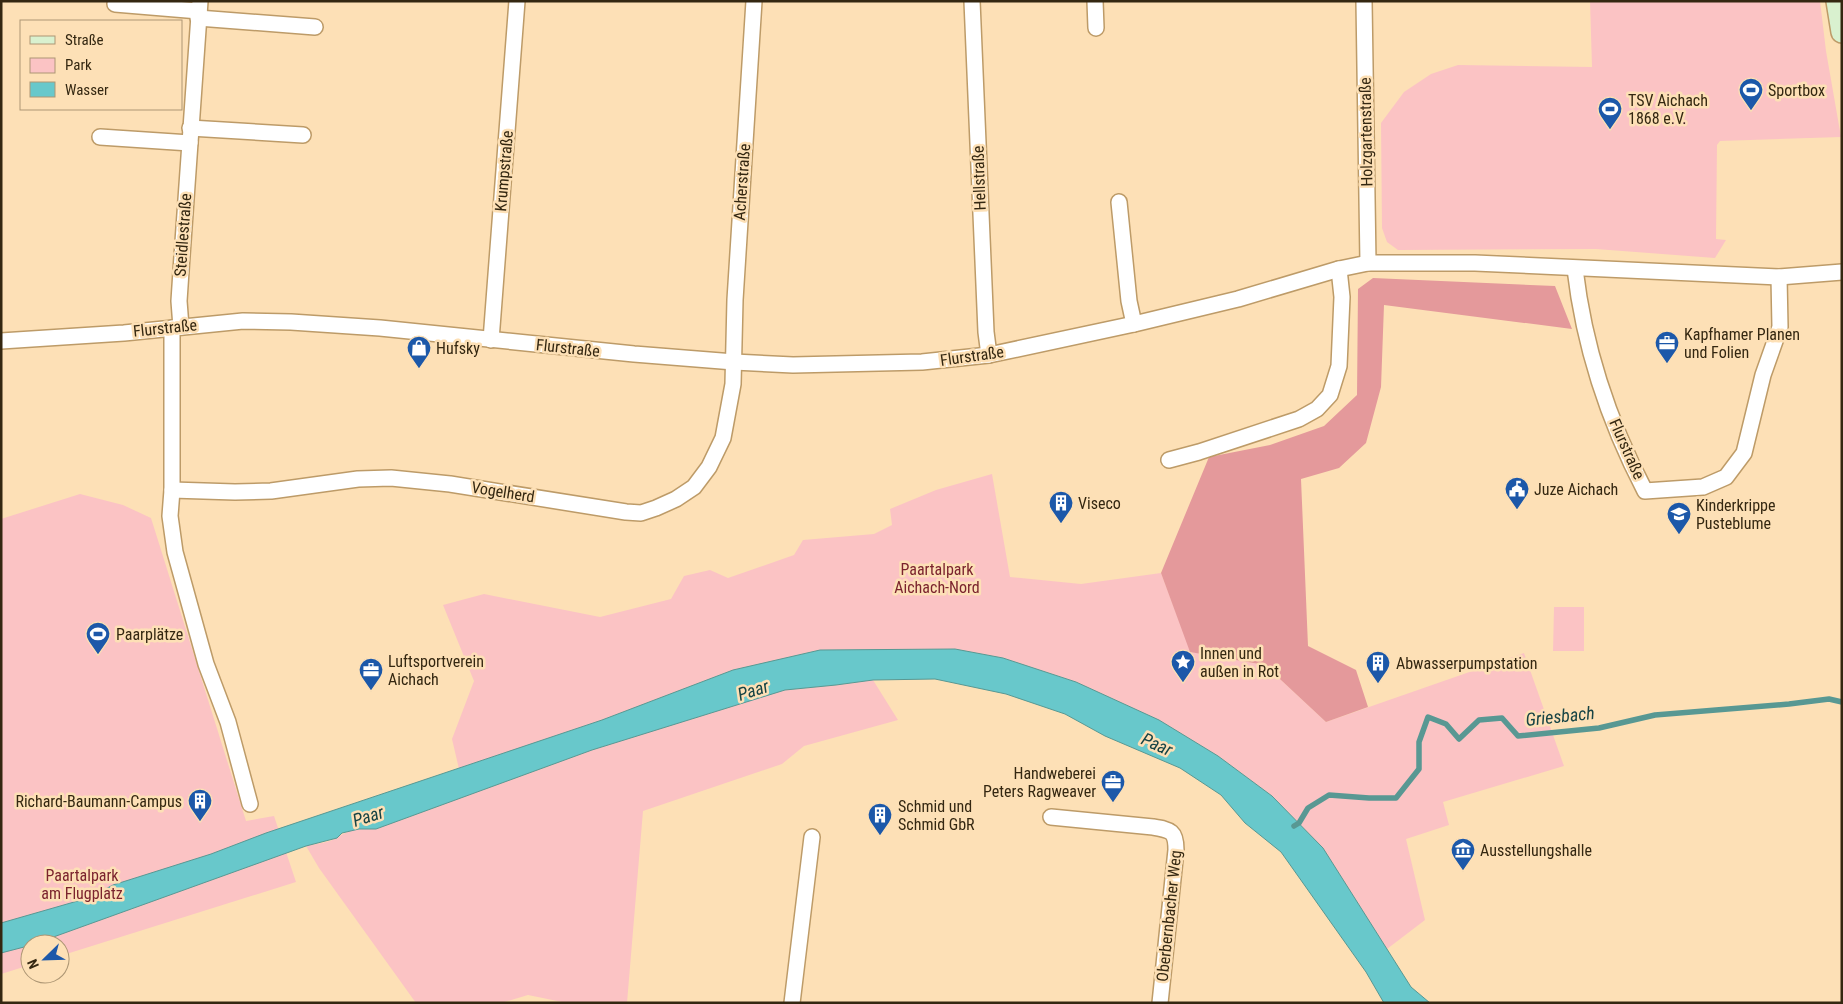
<svg xmlns="http://www.w3.org/2000/svg" width="1843" height="1004" font-family="'Roboto Condensed',sans-serif">
  <rect width="100%" height="100%" fill="#fde0b6"/>
  <!-- green -->
  <g fill="#fbc3c4">
    <polygon points="1590,1 1820,1 1826,51 1841,137 1720,141 1717,145 1716,239 1726,240 1715,258 1596,249 1398,250 1387,242 1382,228 1381,123 1404,92 1431,74 1458,65 1592,67"/>
    <polygon points="992,474 1010,577 1081,584 1161,573 1191,652 1265,665 1326,722 1524,653 1564,766 1443,802 1449,825 1406,839 1425,920 1387,949 1323,848 1272,796 1218,756 1159,720 1076,682 1003,658 955,649 820,650 733,670 602,720 459,769 452,739 474,681 443,605 484,594 600,617 671,599 684,576 710,570 728,578 794,555 803,540 874,534 892,525 890,509 936,490"/>
    <polygon points="80,494 123,505 151,518 246,821 274,816 296,882 60,956 60,944 30,944 30,965 1,974 1,519"/>
    <polygon points="1554,607 1584,607 1584,651 1553,651"/>
    <path d="M 873,680 L 898,720 L 804,746 L 782,764 L 643,811 L 627,1003 L 567,1003 L 528,995 L 501,1003 L 416,1003 L 319,868 L 306,846 C 315,844 329,843 338,837 C 352,828 359,829 376,829 L 592,750 L 733,704 L 785,690 L 836,685 Z"/>
  </g>
  <!-- forest -->
  <polygon fill="#e4999b" points="1373,278 1555,286 1572,329 1384,305 1381,387 1366,443 1339,468 1301,479 1308,646 1356,670 1368,707 1326,722 1265,665 1190,652 1161,573 1209,457 1270,445 1324,426 1357,395 1358,289"/>
  <!-- water -->
  <polygon fill="#68c8cb" stroke="#589893" points="955,649 1003,658 1076,682 1159,720 1218,756 1272,796 1323,848 1411,987 1430,1003 1384,1003 1366,972 1281,852 1245,823 1221,795 1180,768 1105,736 1065,714 1006,694 935,679 873,680 836,685 785,690 592,750 376,829 359,829 342,833 337,838 306,846 34,944 30,944 28,946 1,953 1,923 88,898 113,885 211,854 266,833 602,720 733,670 820,650"/>
  <g fill="none" stroke-linecap="round" stroke-linejoin="round">
    <!-- stream -->
    <polyline stroke="#589893" stroke-width="5.5" points="1294,826 1299,823 1308,808 1329,795 1369,798 1396,798 1419,769 1419,742 1428,717 1446,724 1459,739 1479,720 1502,718 1518,736 1599,728 1655,715 1789,704 1829,699 1842,702"/>
    <defs>
      <g id="street">
        <polyline points="972,1 986,332 989,355"/>
        <polyline points="1095,1 1096,28"/>
        <polyline points="1364,1 1368,263"/>
        <polyline points="115,4 199,11"/>
        <polyline points="198,18 315,27"/>
        <polyline points="190,128 303,135"/>
        <polyline points="100,137 190,143"/>
        <polyline points="1119,202 1129,301 1134,324"/>
        <path d="M 1575,269 C 1584,346 1609,422 1645,491 L 1703,487 L 1726,477 L 1744,453 L 1763,375 L 1780,327 L 1779,277"/>
        <polyline points="181,327 179,301 182,256 200,1"/>
        <polyline points="172,328 172,490 170,516 175,552 206,664 228,722 250,804"/>
        <polyline points="491,340 517,1"/>
        <polyline points="1,341 124,333 243,321 291,322 380,328 634,354 734,362 793,365 922,362 989,355 1134,324 1238,299 1339,269 1368,263 1475,263 1779,277 1842,272"/>
        <polyline points="1169,460 1199,452 1299,419 1317,409 1330,395 1339,366 1342,297 1339,269"/>
        <polyline points="172,490 235,492 271,491 358,479 391,478 450,484 626,512 641,513 656,508 676,499 694,487 709,467 723,438 733,384 735,300 754,1"/>
        <path d="M 1051,817 L 1153,827 C 1171,830 1176,831 1176,850 L 1160,1003"/>
        <polyline points="792,1003 812,837"/>
      </g>
      <polyline id="secondary" points="1837,1 1842,32"/>
    </defs>
    <!-- street casing -->
    <use href="#street" stroke="#bd9b68" stroke-width="18"/>
    <!-- secondary casing -->
    <use href="#secondary" stroke="#bd9b68" stroke-width="24"/>
    <!-- street -->
    <use href="#street" stroke="#fff" stroke-width="15"/>
    <!-- secondary -->
    <use href="#secondary" stroke="#d9f1cf" stroke-width="21"/>
  </g>
  <!-- icons -->
  <defs>
    <symbol id="stadium-pin" viewBox="-11 -11 22 30"><path d="M0 17L-7.5 6A9.5 9.5 0 1 1 7.5 6Z" fill="#1c58a9" stroke="#fde0b6"/><path d="M0-5a6.5 5 0 1 0 0 10a6.5 5 0 1 0 0-10ZM-3.5-1.8h7v3.6h-7Z" fill="#fff"/></symbol>
    <symbol id="office-pin" viewBox="-11 -11 22 30"><path d="M0 17L-7.5 6A9.5 9.5 0 1 1 7.5 6Z" fill="#1c58a9" stroke="#fde0b6"/><path d="M-6-3h4V-5.5h4V-3h4V5H-6ZM-1-4.5V-3h2v-1.5ZM-6 0V1H6V0Z" fill="#fff"/></symbol>
    <symbol id="shop-pin" viewBox="-11 -11 22 30"><path d="M0 17L-7.5 6A9.5 9.5 0 1 1 7.5 6Z" fill="#1c58a9" stroke="#fde0b6"/><path d="M-5-2.5h2.3a2.7 3.5 0 0 1 5.4 0H5L5.5 6h-11ZM-1.5-2.5h3a1.5 2.3 0 0 0-3 0Z" fill="#fff"/></symbol>
    <symbol id="civic-pin" viewBox="-11 -11 22 30"><path d="M0 17L-7.5 6A9.5 9.5 0 1 1 7.5 6Z" fill="#1c58a9" stroke="#fde0b6"/><path d="M-.6-6.5H3V-4.5H.6V-3L4-1V1h2V6H-6V1h2V-1L-.6-3ZM-1.2 2.5V6h2.4V2.5Z" fill="#fff"/></symbol>
    <symbol id="building-pin" viewBox="-11 -11 22 30"><path d="M0 17L-7.5 6A9.5 9.5 0 1 1 7.5 6Z" fill="#1c58a9" stroke="#fde0b6"/><path d="M-4-6H4V6H1V3H-1V6H-4ZM-2.5-4.3h1.7v1.8h-1.7ZM.8-4.3h1.7v1.8H.8ZM-2.5-1h1.7V.8h-1.7ZM.8-1h1.7V.8H.8Z" fill="#fff"/></symbol>
    <symbol id="school-pin" viewBox="-11 -11 22 30"><path d="M0 17L-7.5 6A9.5 9.5 0 1 1 7.5 6Z" fill="#1c58a9" stroke="#fde0b6"/><path d="M0-5L7-2L0 1L-7-2ZM-4 1L0 2.5L4 1V4Q0 6-4 4Z" fill="#fff"/></symbol>
    <symbol id="sight-pin" viewBox="-11 -11 22 30"><path d="M0 17L-7.5 6A9.5 9.5 0 1 1 7.5 6Z" fill="#1c58a9" stroke="#fde0b6"/><path d="M0-6L1.8-2.2L6-1.7L2.9 1.2L3.7 5.4L0 3.3L-3.7 5.4L-2.9 1.2L-6-1.7L-1.8-2.2Z" fill="#fff"/></symbol>
    <symbol id="museum-pin" viewBox="-11 -11 22 30"><path d="M0 17L-7.5 6A9.5 9.5 0 1 1 7.5 6Z" fill="#1c58a9" stroke="#fde0b6"/><path d="M0-6L6-3V-2H-6V-3ZM-5-1h2V3h-2ZM-1-1h2V3h-2ZM3-1h2V3H3ZM-6 4H6V6H-6Z" fill="#fff"/></symbol>
  </defs>
  <g fill-rule="evenodd">
    <use href="#stadium-pin" x="1737" y="76" width="28" height="38"/>
    <use href="#stadium-pin" x="1596" y="95" width="28" height="38"/>
    <use href="#office-pin" x="1653" y="329" width="28" height="38"/>
    <use href="#shop-pin" x="405" y="334" width="28" height="38"/>
    <use href="#civic-pin" x="1503" y="475" width="28" height="38"/>
    <use href="#building-pin" x="1047" y="489" width="28" height="38"/>
    <use href="#school-pin" x="1665" y="500" width="28" height="38"/>
    <use href="#stadium-pin" x="84" y="620" width="28" height="38"/>
    <use href="#sight-pin" x="1169" y="648" width="28" height="38"/>
    <use href="#building-pin" x="1364" y="649" width="28" height="38"/>
    <use href="#office-pin" x="357" y="656" width="28" height="38"/>
    <use href="#office-pin" x="1099" y="768" width="28" height="38"/>
    <use href="#building-pin" x="186" y="787" width="28" height="38"/>
    <use href="#building-pin" x="866" y="801" width="28" height="38"/>
    <use href="#museum-pin" x="1449" y="836" width="28" height="38"/>
  </g>
  <g text-anchor="middle" dominant-baseline="central" stroke-width="5" stroke-linejoin="round" paint-order="stroke">
    <!-- poi labels -->
    <g font-size="16" fill="#342711" stroke="#fde0b6" text-anchor="start">
      <text x="1768" y="90">Sportbox</text>
      <text x="1628" y="100">TSV Aichach<tspan x="1628" dy="18">1868 e.V.</tspan></text>
      <text x="1684" y="334">Kapfhamer Planen<tspan x="1684" dy="18">und Folien</tspan></text>
      <text x="436" y="348">Hufsky</text>
      <text x="1534" y="489">Juze Aichach</text>
      <text x="1078" y="503">Viseco</text>
      <text x="1696" y="505">Kinderkrippe<tspan x="1696" dy="18">Pusteblume</tspan></text>
      <text x="116" y="634">Paarplätze</text>
      <text x="1200" y="653">Innen und<tspan x="1200" dy="18">außen in Rot</tspan></text>
      <text x="388" y="661">Luftsportverein<tspan x="388" dy="18">Aichach</tspan></text>
      <text x="1396" y="663">Abwasserpumpstation</text>
      <text x="1096" y="773" text-anchor="end">Handweberei<tspan x="1096" dy="18">Peters Ragweaver</tspan></text>
      <text x="182" y="801" text-anchor="end">Richard-Baumann-Campus</text>
      <text x="898" y="806">Schmid und<tspan x="898" dy="18">Schmid GbR</tspan></text>
      <text x="1480" y="850">Ausstellungshalle</text>
    </g>
    <!-- street labels -->
    <g font-size="16" fill="#342711" stroke="#fde0b6">
      <text transform="translate(1366 132) rotate(-91)">Holzgartenstraße</text>
      <text transform="translate(504 171) rotate(-85)">Krumpstraße</text>
      <text transform="translate(979 178) rotate(-92)">Hellstraße</text>
      <text transform="translate(742 182) rotate(-86)">Acherstraße</text>
      <text transform="translate(183 235) rotate(-86)">Steidlestraße</text>
      <text transform="translate(165 328) rotate(-6)">Flurstraße</text>
      <text transform="translate(568 348) rotate(6)">Flurstraße</text>
      <text transform="translate(972 356) rotate(-8)">Flurstraße</text>
      <text transform="translate(1627 449) rotate(66)">Flurstraße</text>
      <text transform="translate(503 492) rotate(9)">Vogelherd</text>
      <text transform="translate(1169 916) rotate(-84)">Oberbernbacher Weg</text>
    </g>
    <!-- park labels -->
    <g font-size="16" fill="#7b232e" stroke="#fde0b6">
      <text x="937" y="569">Paartalpark<tspan x="937" dy="18">Aichach-Nord</tspan></text>
      <text x="82" y="875">Paartalpark<tspan x="82" dy="18">am Flugplatz</tspan></text>
    </g>
    <!-- water labels -->
    <g font-size="18" font-style="italic" fill="#174445" stroke="#fde0b6">
      <text transform="translate(753 690) rotate(-18)">Paar</text>
      <text transform="translate(1560 716) rotate(-6)">Griesbach</text>
      <text transform="translate(1157 744) rotate(24)">Paar</text>
      <text transform="translate(368 816) rotate(-18)">Paar</text>
    </g>
  </g>
  <!-- border -->
  <rect width="1843" height="1004" fill="none" stroke="#342711" stroke-width="5"/>
  <!-- legend -->
  <rect x="20" y="20" width="162" height="90" fill="#fde0b6" stroke="#ad9674"/>
  <rect x="30" y="36" width="25" height="8" fill="#d9f1cf" stroke="#ad9674"/>
  <text x="65" y="45" font-size="15" fill="#342711">Straße</text>
  <rect x="30" y="58" width="25" height="15" fill="#fbc3c4" stroke="#ad9674"/>
  <text x="65" y="70" font-size="15" fill="#342711">Park</text>
  <rect x="30" y="82" width="25" height="15" fill="#68c8cb" stroke="#ad9674"/>
  <text x="65" y="95" font-size="15" fill="#342711">Wasser</text>
  <!-- north arrow -->
  <g transform="translate(45 959) rotate(247)"><circle r="24" fill="#fde0b6" stroke="#ad9674"/>
  <path d="M0-4L9 19L0 12L-9 19Z" fill="#1c58a9"/>
  <text y="-8" font-size="14" font-weight="bold" text-anchor="middle" fill="#342711">N</text>
  </g>
</svg>
